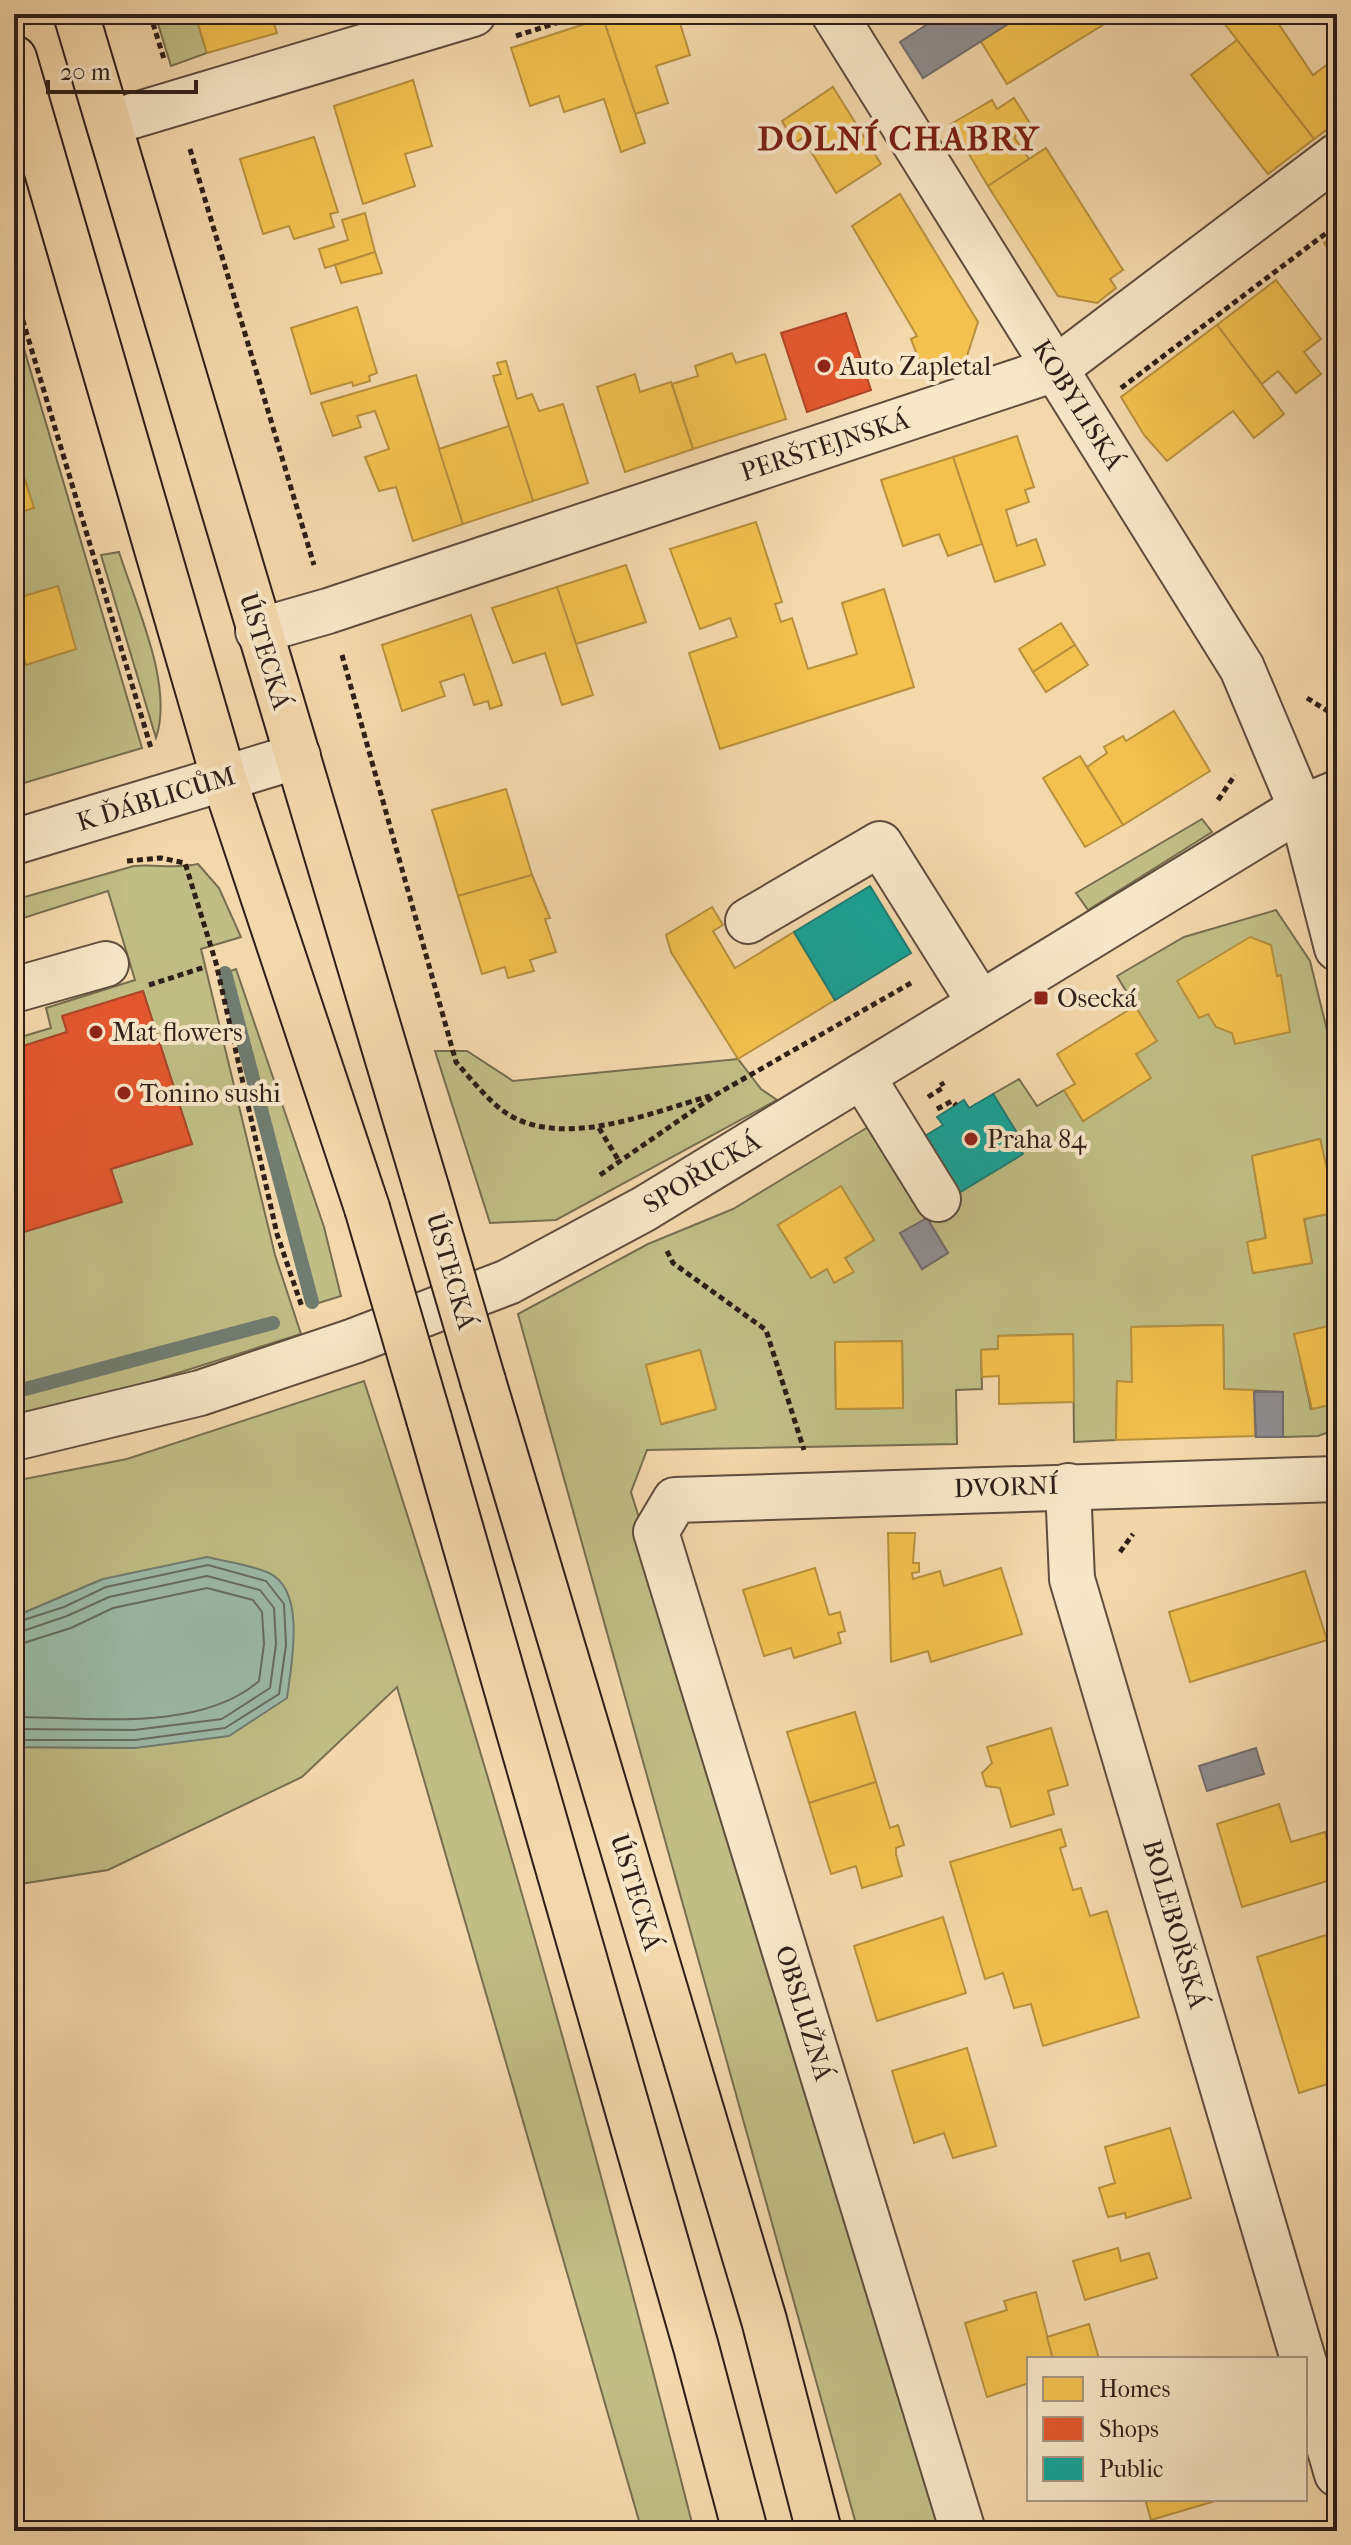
<svg xmlns="http://www.w3.org/2000/svg" width="1351" height="2545" font-family="'IM FELL French Canon',serif">
  <rect width="100%" height="100%" fill="#f3d8ab"/>
  <filter id="stains"><feTurbulence type="fractalNoise" baseFrequency=".0025" numOctaves="4"/><feColorMatrix values="0 0 0 0 .2 0 0 0 0 .09 0 0 0 0 .02 0 0 0 .5 -.17"/></filter>
  <radialGradient id="worn" r=".72"><stop offset=".6" stop-color="#630" stop-opacity="0"/><stop offset="1" stop-color="#630" stop-opacity=".3"/></radialGradient>
  <!-- green -->
  <g fill="#c0bd85" stroke="#786e4f" stroke-width="2" fill-rule="evenodd">
    <polygon points="155,14 195,14 207,53 171,66"/>
    <polygon points="14,315 142,748 14,786"/>
    <path d="M 119,552 C 135,603 174,685 156,738 L 101,555 Z"/>
    <polygon points="1202,819 1212,832 1088,910 1076,893"/>
    <path d="M 198,864 L 219,888 L 241,937 L 201,949 L 275,1255 L 301,1334 L 140,1385 L 14,1416 L 14,1235 L 121,1202 L 111,1169 L 192,1144 L 143,991 L 63,1016 L 67,1032 L 14,1049 L 14,1039 L 51,1028 L 46,1008 L 135,980 L 108,891 L 14,921 L 14,900 L 134,866 C 156,864 175,869 198,864 Z"/>
    <path d="M 1276,910 L 1310,961 L 1337,1071 L 1337,1324 L 1295,1335 L 1311,1409 L 1337,1403 L 1337,1429 L 1318,1436 L 1283,1437 L 1283,1392 L 1224,1389 L 1223,1325 L 1132,1327 L 1132,1382 L 1117,1382 L 1116,1440 L 1074,1442 L 1073,1334 L 999,1336 L 998,1349 L 981,1350 L 982,1389 L 956,1390 L 957,1444 L 647,1450 L 631,1492 L 951,2531 L 858,2531 L 518,1314 L 648,1244 L 733,1209 L 873,1124 L 929,1212 L 959,1193 L 1017,1133 L 993,1094 L 1019,1079 L 1037,1106 L 1064,1090 L 1083,1121 L 1150,1078 L 1136,1054 L 1156,1041 L 1117,976 L 1184,937 ZM 1320,1139 L 1336,1212 L 1304,1219 L 1312,1263 L 1253,1273 L 1248,1242 L 1266,1238 L 1252,1156 ZM 841,1187 L 874,1240 L 845,1258 L 853,1271 L 835,1282 L 827,1269 L 811,1278 L 778,1225 ZM 927,1218 L 948,1253 L 922,1269 L 901,1233 ZM 902,1341 L 903,1408 L 836,1409 L 835,1343 ZM 700,1350 L 716,1409 L 662,1424 L 646,1365 Z"/>
    <polygon points="236,969 324,1227 341,1296 309,1306 222,974"/>
    <polygon points="435,1051 467,1051 513,1081 738,1059 761,1089 777,1100 556,1220 490,1223"/>
    <path d="M 364,1381 C 489,1760 596,2145 694,2531 L 642,2531 L 397,1687 L 302,1777 L 108,1870 L 14,1885 L 14,1747 L 135,1748 L 103,1579 L 14,1617 L 14,1481 L 127,1459 Z"/>
  </g>
  <!-- water -->
  <path fill="#9bbaaa" stroke="#707c70" stroke-width="2" d="M 207,1557 C 227,1562 251,1565 269,1573 C 307,1591 291,1666 287,1698 L 229,1736 L 135,1748 L 14,1747 L 14,1617 L 103,1579 Z"/>
  <!-- homes -->
  <g fill="#f2c14e" stroke="#b8903e" stroke-width="2">
    <polygon points="195,14 271,14 277,33 207,53"/>
    <polygon points="615,14 677,14 690,55 656,66 668,103 635,114 603,18"/>
    <polygon points="1024,14 1108,14 1111,20 1007,84 980,40"/>
    <polygon points="1217,14 1272,14 1313,75 1337,57 1337,122 1314,139"/>
    <polygon points="603,18 645,143 621,152 604,99 564,112 559,96 530,106 511,48"/>
    <polygon points="1237,40 1314,139 1268,174 1191,75"/>
    <polygon points="413,80 432,146 405,154 415,186 363,204 334,106"/>
    <polygon points="833,87 881,164 836,193 803,138 795,143 782,121"/>
    <polygon points="1014,98 1031,125 1014,137 1029,159 988,186 951,124 992,100 997,109"/>
    <polygon points="314,137 338,212 330,214 334,227 294,239 289,226 263,234 240,159"/>
    <polygon points="1046,148 1123,270 1110,279 1116,288 1097,303 1058,296 988,186"/>
    <polygon points="900,194 978,322 966,359 924,373 911,339 917,336 852,226"/>
    <polygon points="365,213 375,252 325,268 319,249 348,240 342,220"/>
    <polygon points="1337,234 1337,261 1324,243"/>
    <polygon points="375,252 382,273 341,283 335,265"/>
    <polygon points="1276,280 1321,339 1304,352 1321,374 1296,393 1278,371 1262,384 1217,325"/>
    <polygon points="357,307 377,373 369,376 370,381 353,386 352,382 311,394 291,328"/>
    <polygon points="1217,325 1284,414 1254,438 1233,411 1167,461 1144,435 1121,397"/>
    <polygon points="732,353 736,363 765,354 786,419 693,449 672,384 698,376 695,366"/>
    <polygon points="506,361 517,399 532,394 539,411 563,404 588,483 533,501 493,376 501,374 497,363"/>
    <polygon points="635,374 640,392 671,382 693,449 625,472 597,387"/>
    <polygon points="416,375 463,524 413,541 396,487 379,491 365,457 389,449 375,411 357,416 361,427 333,436 321,403"/>
    <polygon points="509,426 533,501 463,524 439,449"/>
    <polygon points="1017,436 1034,487 1025,490 1029,502 1006,510 1017,546 1036,539 1045,565 995,582 953,457"/>
    <polygon points="14,445 34,508 14,514"/>
    <polygon points="953,457 982,544 948,556 939,534 903,546 881,480"/>
    <polygon points="756,522 782,602 775,604 781,622 792,618 808,669 857,654 842,603 884,589 914,687 720,749 689,653 737,637 730,618 700,629 670,549"/>
    <polygon points="626,565 646,622 576,644 557,587"/>
    <polygon points="58,586 76,649 26,665 21,648 14,650 14,599"/>
    <polygon points="557,587 593,695 562,705 545,653 513,663 492,608"/>
    <polygon points="471,615 502,705 490,709 488,701 474,705 464,674 440,682 445,696 402,711 382,645"/>
    <polygon points="1061,623 1075,645 1033,672 1019,649"/>
    <polygon points="1075,645 1088,665 1046,692 1033,672"/>
    <polygon points="1174,711 1210,771 1123,825 1087,767 1107,753 1104,747 1123,736 1126,741"/>
    <polygon points="1080,756 1123,825 1085,847 1043,778"/>
    <polygon points="506,789 532,875 458,896 432,810"/>
    <polygon points="532,875 550,918 545,919 556,952 530,960 534,971 508,978 505,967 482,974 458,896"/>
    <polygon points="712,907 723,925 713,931 735,968 794,932 835,1000 738,1059 671,952 666,935"/>
    <polygon points="1250,937 1271,945 1277,976 1281,975 1290,1032 1235,1044 1232,1033 1216,1027 1208,1014 1199,1018 1177,981"/>
    <polygon points="1135,1006 1157,1041 1136,1054 1151,1078 1083,1121 1064,1090 1075,1084 1057,1054"/>
    <polygon points="1320,1139 1337,1212 1304,1219 1312,1263 1253,1273 1247,1242 1266,1238 1252,1156"/>
    <polygon points="841,1186 874,1240 845,1258 854,1272 834,1283 827,1269 811,1278 778,1225"/>
    <polygon points="1337,1324 1337,1403 1312,1409 1294,1334"/>
    <polygon points="1223,1325 1224,1389 1254,1390 1255,1436 1116,1440 1117,1381 1132,1382 1131,1327"/>
    <polygon points="1073,1334 1074,1402 999,1404 999,1376 982,1377 981,1350 998,1349 998,1336"/>
    <polygon points="902,1341 903,1408 836,1409 835,1342"/>
    <polygon points="700,1350 716,1409 661,1424 646,1365"/>
    <polygon points="888,1533 915,1533 913,1563 919,1563 919,1572 912,1573 913,1579 940,1571 944,1586 1001,1568 1022,1634 931,1662 928,1651 891,1662"/>
    <polygon points="815,1568 829,1615 840,1612 845,1631 838,1633 841,1643 794,1658 791,1648 764,1656 743,1590"/>
    <polygon points="1305,1571 1327,1640 1190,1682 1169,1612"/>
    <polygon points="855,1712 876,1782 809,1803 787,1732"/>
    <polygon points="1051,1728 1068,1785 1048,1791 1054,1814 1011,1827 1000,1788 986,1786 982,1773 992,1763 987,1747"/>
    <polygon points="876,1782 890,1828 898,1825 904,1845 896,1848 896,1854 902,1876 862,1888 856,1866 831,1874 809,1803"/>
    <polygon points="1279,1804 1291,1842 1325,1832 1337,1878 1242,1907 1217,1824"/>
    <polygon points="1061,1829 1066,1846 1060,1848 1073,1890 1081,1888 1090,1916 1107,1911 1139,2017 1043,2046 1031,2004 1014,2008 1003,1973 985,1979 950,1862"/>
    <polygon points="943,1917 966,1993 877,2021 854,1946"/>
    <polygon points="1326,1935 1337,1971 1337,2081 1299,2093 1257,1957"/>
    <polygon points="967,2048 996,2146 953,2158 944,2133 914,2143 892,2071"/>
    <polygon points="1170,2128 1191,2198 1126,2218 1125,2213 1108,2217 1099,2188 1115,2183 1105,2147"/>
    <polygon points="1337,2183 1337,2226 1327,2185"/>
    <polygon points="1118,2248 1121,2261 1149,2253 1157,2278 1085,2300 1073,2261"/>
    <polygon points="1036,2292 1053,2359 1029,2359 1029,2383 987,2397 965,2323 1007,2310 1004,2301"/>
    <polygon points="1089,2324 1099,2359 1053,2359 1047,2337"/>
    <polygon points="1145,2499 1222,2499 1151,2520"/>
    <polygon points="1095,2522 1098,2531 1065,2531"/>
  </g>
  <!-- shops -->
  <g fill="#e4572e" stroke="#ae4628" stroke-width="2">
    <polygon points="846,313 871,390 807,412 781,333"/>
    <polygon points="143,991 192,1144 111,1169 122,1202 14,1235 14,1049 67,1032 62,1016"/>
  </g>
  <!-- public -->
  <g fill="#17a398" stroke="#1e7b72" stroke-width="2">
    <polygon points="870,886 911,953 835,1000 794,932"/>
    <polygon points="993,1094 1017,1133 1012,1136 1023,1154 959,1193 920,1139 943,1125 937,1117 956,1105 964,1100 969,1108"/>
  </g>
  <!-- industry -->
  <g fill="#8d8d92" stroke="#716c6e" stroke-width="2">
    <polygon points="943,14 1024,14 923,78 900,42"/>
    <polygon points="927,1218 948,1253 922,1269 900,1233"/>
    <polygon points="1254,1392 1283,1392 1283,1437 1256,1437"/>
    <polygon points="1256,1748 1264,1774 1207,1791 1199,1766"/>
  </g>
  <g fill="none" stroke-linecap="round" stroke-linejoin="round">
    <!-- shore -->
    <g stroke="#656c62" stroke-width="2">
      <polyline points="14,1623 64,1607 106,1587 208,1565 266,1581 284,1604 286,1645 279,1694 225,1728 135,1740 14,1740"/>
      <polyline points="14,1634 67,1616 109,1597 207,1576 260,1590 274,1608 276,1644 270,1688 222,1719 134,1730 14,1729"/>
      <path d="M 14,1646 L 71,1628 L 113,1608 L 207,1588 L 253,1600 L 262,1612 L 264,1644 L 259,1681 C 200,1733 88,1717 14,1717"/>
    </g>
    <!-- stream -->
    <g stroke="#707c70" stroke-width="14">
      <polyline points="225,973 312,1302"/>
      <polyline points="14,1392 273,1323"/>
    </g>
    <defs>
      <g id="minor">
        <polyline points="834,14 1242,668 1301,808 1337,948"/>
        <polyline points="109,123 473,14"/>
        <polyline points="258,631 328,611 1055,369 1337,156"/>
        <polyline points="14,842 298,756"/>
        <polyline points="748,921 880,844 980,1003"/>
        <polyline points="14,990 106,964"/>
        <polyline points="862,1076 938,1199"/>
        <polyline points="14,1438 200,1393 354,1341 508,1282 644,1209 1301,808 1337,793"/>
        <polyline points="1068,1486 1072,1579 1303,2359"/>
        <polyline points="1305,2365 1337,2474"/>
        <polyline points="963,2531 656,1532 675,1500 1337,1479"/>
      </g>
      <g id="major">
        <polyline points="76,14 426,1187"/>
        <polyline points="14,58 224,779 367,1208"/>
        <polyline points="483,1381 764,2320 819,2531"/>
        <polyline points="429,1419 696,2347 745,2531"/>
      </g>
    </defs>
    <!-- minor casing -->
    <use href="#minor" stroke="#604d3e" stroke-width="48"/>
    <!-- major casing -->
    <use href="#major" stroke="#2f1f19" stroke-width="48"/>
    <!-- path -->
    <g stroke="#2f1f19" stroke-width="5" stroke-dasharray="6 4" stroke-linecap="butt">
      <polyline points="150,14 164,59"/>
      <polyline points="516,36 584,14"/>
      <polyline points="190,149 314,565"/>
      <polyline points="14,291 151,748"/>
      <polyline points="1121,388 1337,225"/>
      <path d="M 342,655 L 456,1062 C 469,1077 483,1094 498,1107 C 554,1154 649,1113 710,1096"/>
      <polyline points="1307,698 1337,717"/>
      <polyline points="1218,800 1235,775"/>
      <polyline points="127,861 161,858 185,863 216,963 277,1234 302,1307"/>
      <polyline points="149,985 205,967"/>
      <polyline points="928,1097 944,1087 941,1082"/>
      <polyline points="937,1109 952,1101 956,1105"/>
      <polyline points="599,1128 619,1161"/>
      <polyline points="600,1175 717,1094 911,983"/>
      <polyline points="667,1251 673,1263 766,1330 804,1450"/>
      <polyline points="1120,1552 1133,1534"/>
    </g>
    <!-- minor -->
    <use href="#minor" stroke="#f7e6c8" stroke-width="44"/>
    <!-- major -->
    <use href="#major" stroke="#f3d8ab" stroke-width="44"/>
    <defs>
      <g id="major-bridge">
        <polyline points="426,1187 483,1381"/>
        <polyline points="367,1208 429,1419"/>
      </g>
    </defs>
    <!-- major-bridge casing -->
    <use href="#major-bridge" stroke="#2f1f19" stroke-width="48" stroke-linecap="butt"/>
    <!-- major-bridge -->
    <use href="#major-bridge" stroke="#f3d8ab" stroke-width="44"/>
  </g>
  <!-- markers -->
  <g fill="#8f2418" stroke="#f7e6c8" stroke-width="3">
    <circle cx="824" cy="366" r="8"/>
    <rect x="1033" y="990" width="16" height="16" rx="4"/>
    <circle cx="96" cy="1032" r="8"/>
    <circle cx="124" cy="1093" r="8"/>
    <circle cx="971" cy="1139" r="8"/>
  </g>
  <g text-anchor="middle" dominant-baseline="central" stroke-width="8" stroke-linejoin="round" paint-order="stroke">
    <!-- poi labels -->
    <g font-size="26" fill="#2f1f19" stroke="#f7e6c8" text-anchor="start">
      <text x="840" y="366">Auto Zapletal</text>
      <text x="1057" y="998">Osecká</text>
      <text x="112" y="1032">Mat flowers</text>
      <text x="140" y="1093">Tonino sushi</text>
      <text x="987" y="1139">Praha 84</text>
    </g>
    <!-- street labels -->
    <g font-size="26" fill="#2f1f19" stroke="#f7e6c8">
      <text transform="translate(1078 405) rotate(58)">KOBYLISKÁ</text>
      <text transform="translate(825 446) rotate(-18)">PERŠTEJNSKÁ</text>
      <text transform="translate(265 651) rotate(73)">ÚSTECKÁ</text>
      <text transform="translate(156 799) rotate(-17)">K ĎÁBLICŮM</text>
      <text transform="translate(702 1173) rotate(-31)">SPOŘICKÁ</text>
      <text transform="translate(451 1271) rotate(74)">ÚSTECKÁ</text>
      <text transform="translate(1006 1487) rotate(-2)">DVORNÍ</text>
      <text transform="translate(636 1892) rotate(73)">ÚSTECKÁ</text>
      <text transform="translate(1175 1924) rotate(74)">BOLEBOŘSKÁ</text>
      <text transform="translate(804 2013) rotate(73)">OBSLUŽNÁ</text>
    </g>
    <!-- district labels -->
    <g font-size="34" font-weight="bold" letter-spacing="2" fill="#7a1f14" stroke="#f7e6c8">
      <text x="899" y="139">DOLNÍ CHABRY</text>
    </g>
  </g>
  <!-- margin -->
  <rect width="1351" height="2545" fill="none" stroke="#f3d8ab" stroke-width="48"/>
  <rect x="16" y="16" width="1319" height="2513" fill="none" stroke="#2f1f19" stroke-width="4"/>
  <rect x="24" y="24" width="1303" height="2497" fill="none" stroke="#2f1f19" stroke-width="2"/>
  <!-- legend -->
  <rect x="1027" y="2357" width="280" height="144" fill="#f7e6c8" stroke="#a79682" stroke-width="2"/>
  <rect x="1043" y="2377" width="40" height="24" fill="#f2c14e" stroke="#a79682" stroke-width="2"/>
  <text x="1099" y="2397" font-size="24" fill="#2f1f19">Homes</text>
  <rect x="1043" y="2417" width="40" height="24" fill="#e4572e" stroke="#a79682" stroke-width="2"/>
  <text x="1099" y="2437" font-size="24" fill="#2f1f19">Shops</text>
  <rect x="1043" y="2457" width="40" height="24" fill="#17a398" stroke="#a79682" stroke-width="2"/>
  <text x="1099" y="2477" font-size="24" fill="#2f1f19">Public</text>
  <!-- scale -->
  <path d="M48 80v12h148v-12" fill="none" stroke="#2f1f19" stroke-width="4"/>
  <text x="60" y="80" font-size="24" fill="#2f1f19" stroke="#f7e6c8" stroke-width="6" paint-order="stroke">20 m</text>
  <rect width="100%" height="100%" filter="url(#stains)"/>
  <rect width="100%" height="100%" fill="url(#worn)"/>
</svg>
